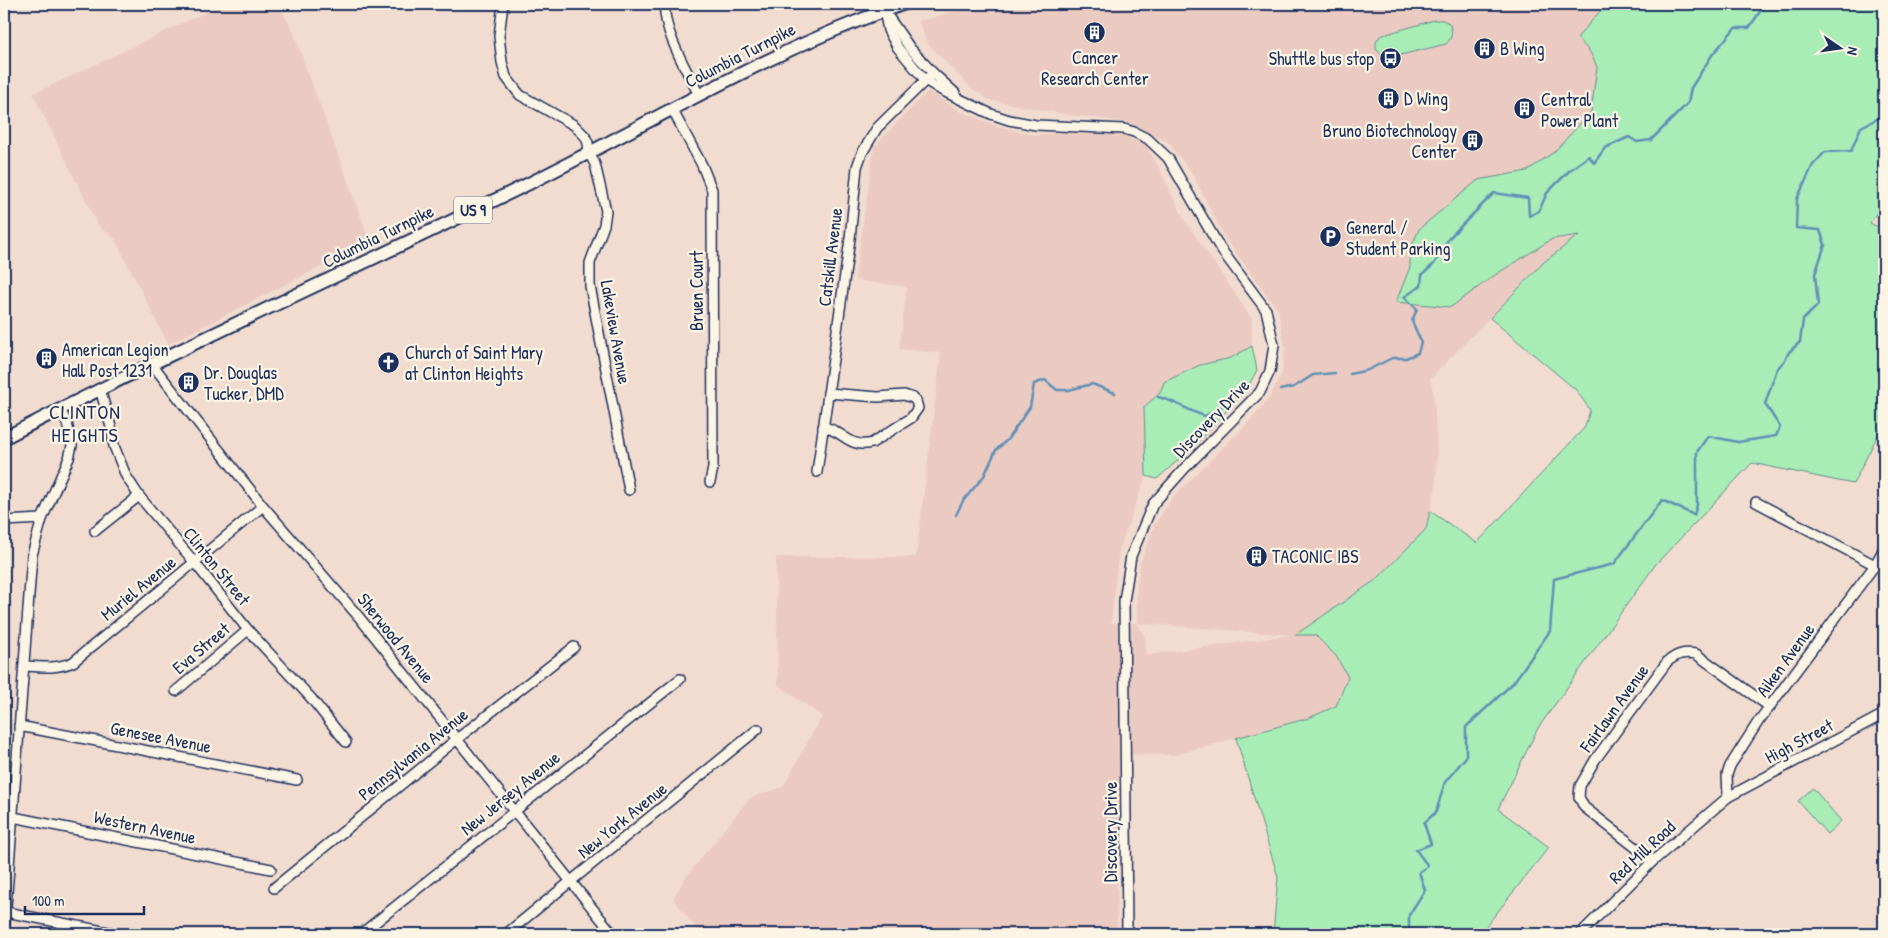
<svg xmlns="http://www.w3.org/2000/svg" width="1888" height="938" font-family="'Patrick Hand',sans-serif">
  <rect width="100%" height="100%" fill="#f2dcd0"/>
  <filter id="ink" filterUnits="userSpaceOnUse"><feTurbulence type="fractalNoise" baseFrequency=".02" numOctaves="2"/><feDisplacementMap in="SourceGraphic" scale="10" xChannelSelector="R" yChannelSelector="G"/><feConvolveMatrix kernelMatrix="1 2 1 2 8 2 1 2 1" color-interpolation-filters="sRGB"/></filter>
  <g filter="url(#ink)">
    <!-- built -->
    <g fill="#ebcac1" fill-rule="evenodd">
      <polygon points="223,4 278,4 292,29 370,242 168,344 115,239 99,227 33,94"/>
      <path d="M 981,4 L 1734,4 L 1724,128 L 1544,262 L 1430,379 L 1434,397 L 1437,450 L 1436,486 L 1426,529 L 1377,579 L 1296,635 L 1315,635 L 1336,656 L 1348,677 L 1336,706 L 1309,718 L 1175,755 L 1119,754 L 1117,934 L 701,934 L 673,899 L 685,878 L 750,798 L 783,787 L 822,716 L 778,685 L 776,557 L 916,557 L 941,353 L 899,349 L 907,287 L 855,280 L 874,147 L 928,91 L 960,111 L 997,126 L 1035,135 L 1067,132 L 1124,136 L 1145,144 L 1157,164 L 1183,217 L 1252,319 L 1252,346 L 1231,358 L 1200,365 L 1160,393 L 1144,407 L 1146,476 L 1119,550 L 1111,623 L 1137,623 L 1137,588 L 1140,563 L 1155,524 L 1172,498 L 1250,421 L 1269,398 L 1282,373 L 1285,346 L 1278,310 L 1225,238 L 1192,173 L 1167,141 L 1125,122 L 1069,115 L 989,100 L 971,88 L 926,42 L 919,21 ZM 1137,623 L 1291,635 L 1292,635 L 1146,655 L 1145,637 Z"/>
    </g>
    <!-- green -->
    <g fill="#a8ecb6" stroke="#628e8a">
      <polygon points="1606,4 1884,4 1884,201 1870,223 1884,230 1884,423 1853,484 1752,463 1656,564 1538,728 1498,809 1549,847 1480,934 1273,934 1278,877 1236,738 1309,718 1336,706 1348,677 1336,656 1315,635 1295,635 1377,579 1426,529 1430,511 1477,543 1585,427 1590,410 1576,390 1490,318 1544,262 1579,235 1552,239 1495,275 1451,307 1396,302 1410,267 1410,251 1419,229 1478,180 1527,171 1554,152 1591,112 1597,67 1590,52 1577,38"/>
      <path d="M 1434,20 L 1443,20 L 1449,23 C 1453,32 1453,37 1446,44 L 1388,58 L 1384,58 L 1376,49 L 1376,42 L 1380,36 Z"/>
      <polygon points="1252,346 1257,370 1247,389 1193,447 1157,479 1146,476 1144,407 1160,393 1164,382 1200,365 1231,358"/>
      <polygon points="1813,788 1841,821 1827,834 1798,801"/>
    </g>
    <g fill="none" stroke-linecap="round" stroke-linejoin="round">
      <!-- stream -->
      <g stroke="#6190b7" stroke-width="2.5">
        <polyline points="1350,374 1368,370 1392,358 1406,358 1418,353 1421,342 1412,321 1417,309 1404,297 1421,286 1422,275 1434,264 1449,238 1494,193 1528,198 1529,216 1539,211 1547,193 1570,170 1589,156 1594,163 1605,148 1629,137 1637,142 1651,140 1688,103 1691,88 1712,55 1735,28 1749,28 1765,4"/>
        <polyline points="1280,390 1294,387 1313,375 1335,373"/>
        <path d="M 1158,397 C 1176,401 1187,411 1205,416 L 1224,405"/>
        <polyline points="956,515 963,501 984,476 996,450 1007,440 1030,407 1034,384 1045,380 1057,390 1069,390 1092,384 1115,393"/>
        <polyline points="1409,934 1409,915 1425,890 1419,872 1428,866 1416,850 1431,844 1424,823 1436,812 1445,782 1466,757 1466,727 1513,683 1550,631 1554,579 1614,564 1662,500 1694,515 1697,505 1697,452 1708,436 1738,442 1776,436 1780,427 1765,404 1777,369 1785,360 1789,352 1800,342 1803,320 1818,305 1815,274 1825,245 1820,230 1796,228 1797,199 1813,165 1825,152 1851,151 1861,127 1883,116 1884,113"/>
      </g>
      <defs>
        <g id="minor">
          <polyline points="503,4 499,36 502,62 506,77 520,95 574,125 585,136 588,143 589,153 595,164 606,211 604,225 590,263 590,286 629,490"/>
          <path d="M 665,4 C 662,29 687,71 699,95"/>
          <polyline points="884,10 888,30 898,48 925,80 941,90 991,114 1009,120 1036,125 1124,129 1134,132 1148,139 1168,158 1220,248 1266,310 1274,345 1270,371 1260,392 1185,468 1153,504 1131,556 1124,601 1127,934"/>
          <polyline points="887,15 910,48 933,73 955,93"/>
          <polyline points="672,109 702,165 712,190 713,468 710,482"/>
          <polyline points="152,364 263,506 359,617 613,934"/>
          <polyline points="100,389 111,427 114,446 126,476 139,496 195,563 248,630 311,698 346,742"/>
          <path d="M 823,427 C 843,430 849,449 872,443 L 911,418 L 918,408 L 916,401 L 913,398 L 904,395 L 878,397 L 828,393"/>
          <polyline points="817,472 850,239 857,167 862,153 877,128 933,73"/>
          <polyline points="1756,502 1875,565 1884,568"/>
          <polyline points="4,521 42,519"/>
          <polyline points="95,531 139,496"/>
          <path d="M 24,666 C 41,667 57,669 73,662 L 263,506"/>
          <polyline points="176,691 248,630"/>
          <polyline points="19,726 297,780"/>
          <polyline points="1728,797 1727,775 1730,766 1758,722 1875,565 1884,548"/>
          <polyline points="13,817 271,869"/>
          <path d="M 1653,861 L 1584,807 L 1579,797 L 1580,786 L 1595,760 L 1667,662 C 1677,654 1683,652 1696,654 L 1770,707"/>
          <polyline points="274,888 457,739 574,647"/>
          <polyline points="6,912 118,934"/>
          <polyline points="4,934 32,555 42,519 69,458 72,446 67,423 60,409"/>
          <polyline points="361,934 680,679"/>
          <polyline points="506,934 758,729"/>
          <polyline points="1580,934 1653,861 1728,797 1884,714"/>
        </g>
        <path id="major" d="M 4,438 C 176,349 354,269 528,184 C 653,122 771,49 904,4"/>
      </defs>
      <!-- minor casing -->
      <use href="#minor" stroke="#1b2f5e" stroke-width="12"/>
      <!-- major casing -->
      <use href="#major" stroke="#1b2f5e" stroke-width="15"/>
      <!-- minor -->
      <use href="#minor" stroke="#fcf5e5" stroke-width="9"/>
      <!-- major -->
      <use href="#major" stroke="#fcf5e5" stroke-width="11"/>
    </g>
  </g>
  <!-- icons -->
  <defs>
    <symbol id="building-disc" viewBox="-11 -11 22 22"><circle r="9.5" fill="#1b2f5e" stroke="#fcf5e5"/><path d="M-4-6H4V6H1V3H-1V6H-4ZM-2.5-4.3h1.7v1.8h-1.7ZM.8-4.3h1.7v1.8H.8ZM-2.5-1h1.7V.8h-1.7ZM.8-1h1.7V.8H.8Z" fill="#fff"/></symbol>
    <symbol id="bus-disc" viewBox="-11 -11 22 22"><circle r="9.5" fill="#1b2f5e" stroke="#fcf5e5"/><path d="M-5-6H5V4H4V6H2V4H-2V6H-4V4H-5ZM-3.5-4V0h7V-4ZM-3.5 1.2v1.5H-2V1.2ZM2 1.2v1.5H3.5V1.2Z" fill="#fff"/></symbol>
    <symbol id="parking-disc" viewBox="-11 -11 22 22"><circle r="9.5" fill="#1b2f5e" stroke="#fcf5e5"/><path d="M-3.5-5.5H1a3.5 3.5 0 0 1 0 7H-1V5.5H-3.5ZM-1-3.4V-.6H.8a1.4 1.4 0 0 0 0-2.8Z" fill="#fff"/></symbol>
    <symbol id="church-disc" viewBox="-11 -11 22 22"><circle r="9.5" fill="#1b2f5e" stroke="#fcf5e5"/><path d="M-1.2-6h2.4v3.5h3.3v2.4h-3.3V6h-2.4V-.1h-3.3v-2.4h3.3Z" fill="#fff"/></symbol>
  </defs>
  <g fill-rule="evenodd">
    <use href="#building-disc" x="1082" y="20" width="25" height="25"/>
    <use href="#building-disc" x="1472" y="36" width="25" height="25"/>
    <use href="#bus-disc" x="1378" y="46" width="25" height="25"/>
    <use href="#building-disc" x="1376" y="86" width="25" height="25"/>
    <use href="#building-disc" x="1512" y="96" width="25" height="25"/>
    <use href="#building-disc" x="1460" y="128" width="25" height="25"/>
    <use href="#parking-disc" x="1318" y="224" width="25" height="25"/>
    <use href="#building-disc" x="34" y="346" width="25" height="25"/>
    <use href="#church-disc" x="376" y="350" width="25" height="25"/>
    <use href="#building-disc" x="176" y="370" width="25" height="25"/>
    <use href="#building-disc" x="1244" y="544" width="25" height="25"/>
  </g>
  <g text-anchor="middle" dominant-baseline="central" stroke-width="4.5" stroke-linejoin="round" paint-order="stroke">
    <!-- shield labels -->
    <rect fill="#fcf5e5" stroke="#5e6a86" stroke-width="1" x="454" y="196.5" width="38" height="27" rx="4"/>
    <g font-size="16" font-weight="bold" fill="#1b2f5e">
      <text x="473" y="210">US 9</text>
    </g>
    <!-- poi labels -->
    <g font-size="18" fill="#1b2f5e" stroke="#fcf5e5" text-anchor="start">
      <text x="1500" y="48">B Wing</text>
      <text x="1095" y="57" text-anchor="middle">Cancer<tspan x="1095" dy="21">Research Center</tspan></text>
      <text x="1374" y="58" text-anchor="end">Shuttle bus stop</text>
      <text x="1404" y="98">D Wing</text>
      <text x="1541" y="99">Central<tspan x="1541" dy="21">Power Plant</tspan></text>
      <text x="1457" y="130" text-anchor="end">Bruno Biotechnology<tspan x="1457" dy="21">Center</tspan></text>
      <text x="1346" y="227">General /<tspan x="1346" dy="21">Student Parking</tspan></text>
      <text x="62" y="349">American Legion<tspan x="62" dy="21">Hall Post 1231</tspan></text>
      <text x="405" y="352">Church of Saint Mary<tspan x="405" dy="21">at Clinton Heights</tspan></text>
      <text x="204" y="372">Dr. Douglas<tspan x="204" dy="21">Tucker, DMD</tspan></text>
      <text x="1272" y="556">TACONIC IBS</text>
    </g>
    <!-- street labels -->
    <g font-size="18" fill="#1b2f5e" stroke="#fcf5e5">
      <text transform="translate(740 55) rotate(-27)">Columbia Turnpike</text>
      <text transform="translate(378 236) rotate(-26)">Columbia Turnpike</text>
      <text transform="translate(830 257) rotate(-83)">Catskill Avenue</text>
      <text transform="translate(696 291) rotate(-90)">Bruen Court</text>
      <text transform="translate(616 332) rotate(80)">Lakeview Avenue</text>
      <text transform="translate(1211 418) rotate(-46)">Discovery Drive</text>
      <text transform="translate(217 566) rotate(51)">Clinton Street</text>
      <text transform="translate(138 588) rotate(-39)">Muriel Avenue</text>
      <text transform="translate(396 638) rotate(51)">Sherwood Avenue</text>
      <text transform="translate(201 648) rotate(-40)">Eva Street</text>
      <text transform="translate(1785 660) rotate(-54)">Aiken Avenue</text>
      <text transform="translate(1614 708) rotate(-54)">Fairlawn Avenue</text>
      <text transform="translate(161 737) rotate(11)">Genesee Avenue</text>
      <text transform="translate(1799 741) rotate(-28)">High Street</text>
      <text transform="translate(413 754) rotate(-39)">Pennsylvania Avenue</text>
      <text transform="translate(510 793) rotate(-39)">New Jersey Avenue</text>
      <text transform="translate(622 820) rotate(-39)">New York Avenue</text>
      <text transform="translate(145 827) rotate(12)">Western Avenue</text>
      <text transform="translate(1110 832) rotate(-90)">Discovery Drive</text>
      <text transform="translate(1642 852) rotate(-43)">Red Mill Road</text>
    </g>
    <!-- quarter labels -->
    <g font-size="20" letter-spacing="1" fill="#1b2f5e" stroke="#fcf5e5">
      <text x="85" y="411">CLINTON<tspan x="85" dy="23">HEIGHTS</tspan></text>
    </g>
  </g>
  <!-- margin -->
  <rect width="1888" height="938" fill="none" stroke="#fcf5e5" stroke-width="20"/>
  <rect x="10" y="10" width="1868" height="918" fill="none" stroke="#1b2f5e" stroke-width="2" filter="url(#ink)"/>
  <!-- north arrow -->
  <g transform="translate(1840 48) rotate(103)" stroke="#fcf5e5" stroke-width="4" paint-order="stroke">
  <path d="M0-4L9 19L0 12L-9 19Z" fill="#1b2f5e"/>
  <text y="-8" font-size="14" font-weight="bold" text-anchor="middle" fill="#1b2f5e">N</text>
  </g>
  <!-- scale -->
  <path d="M25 906v8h119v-8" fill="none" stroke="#1b2f5e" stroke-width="2.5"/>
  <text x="32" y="906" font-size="15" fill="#1b2f5e" stroke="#fcf5e5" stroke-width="4" paint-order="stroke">100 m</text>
</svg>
